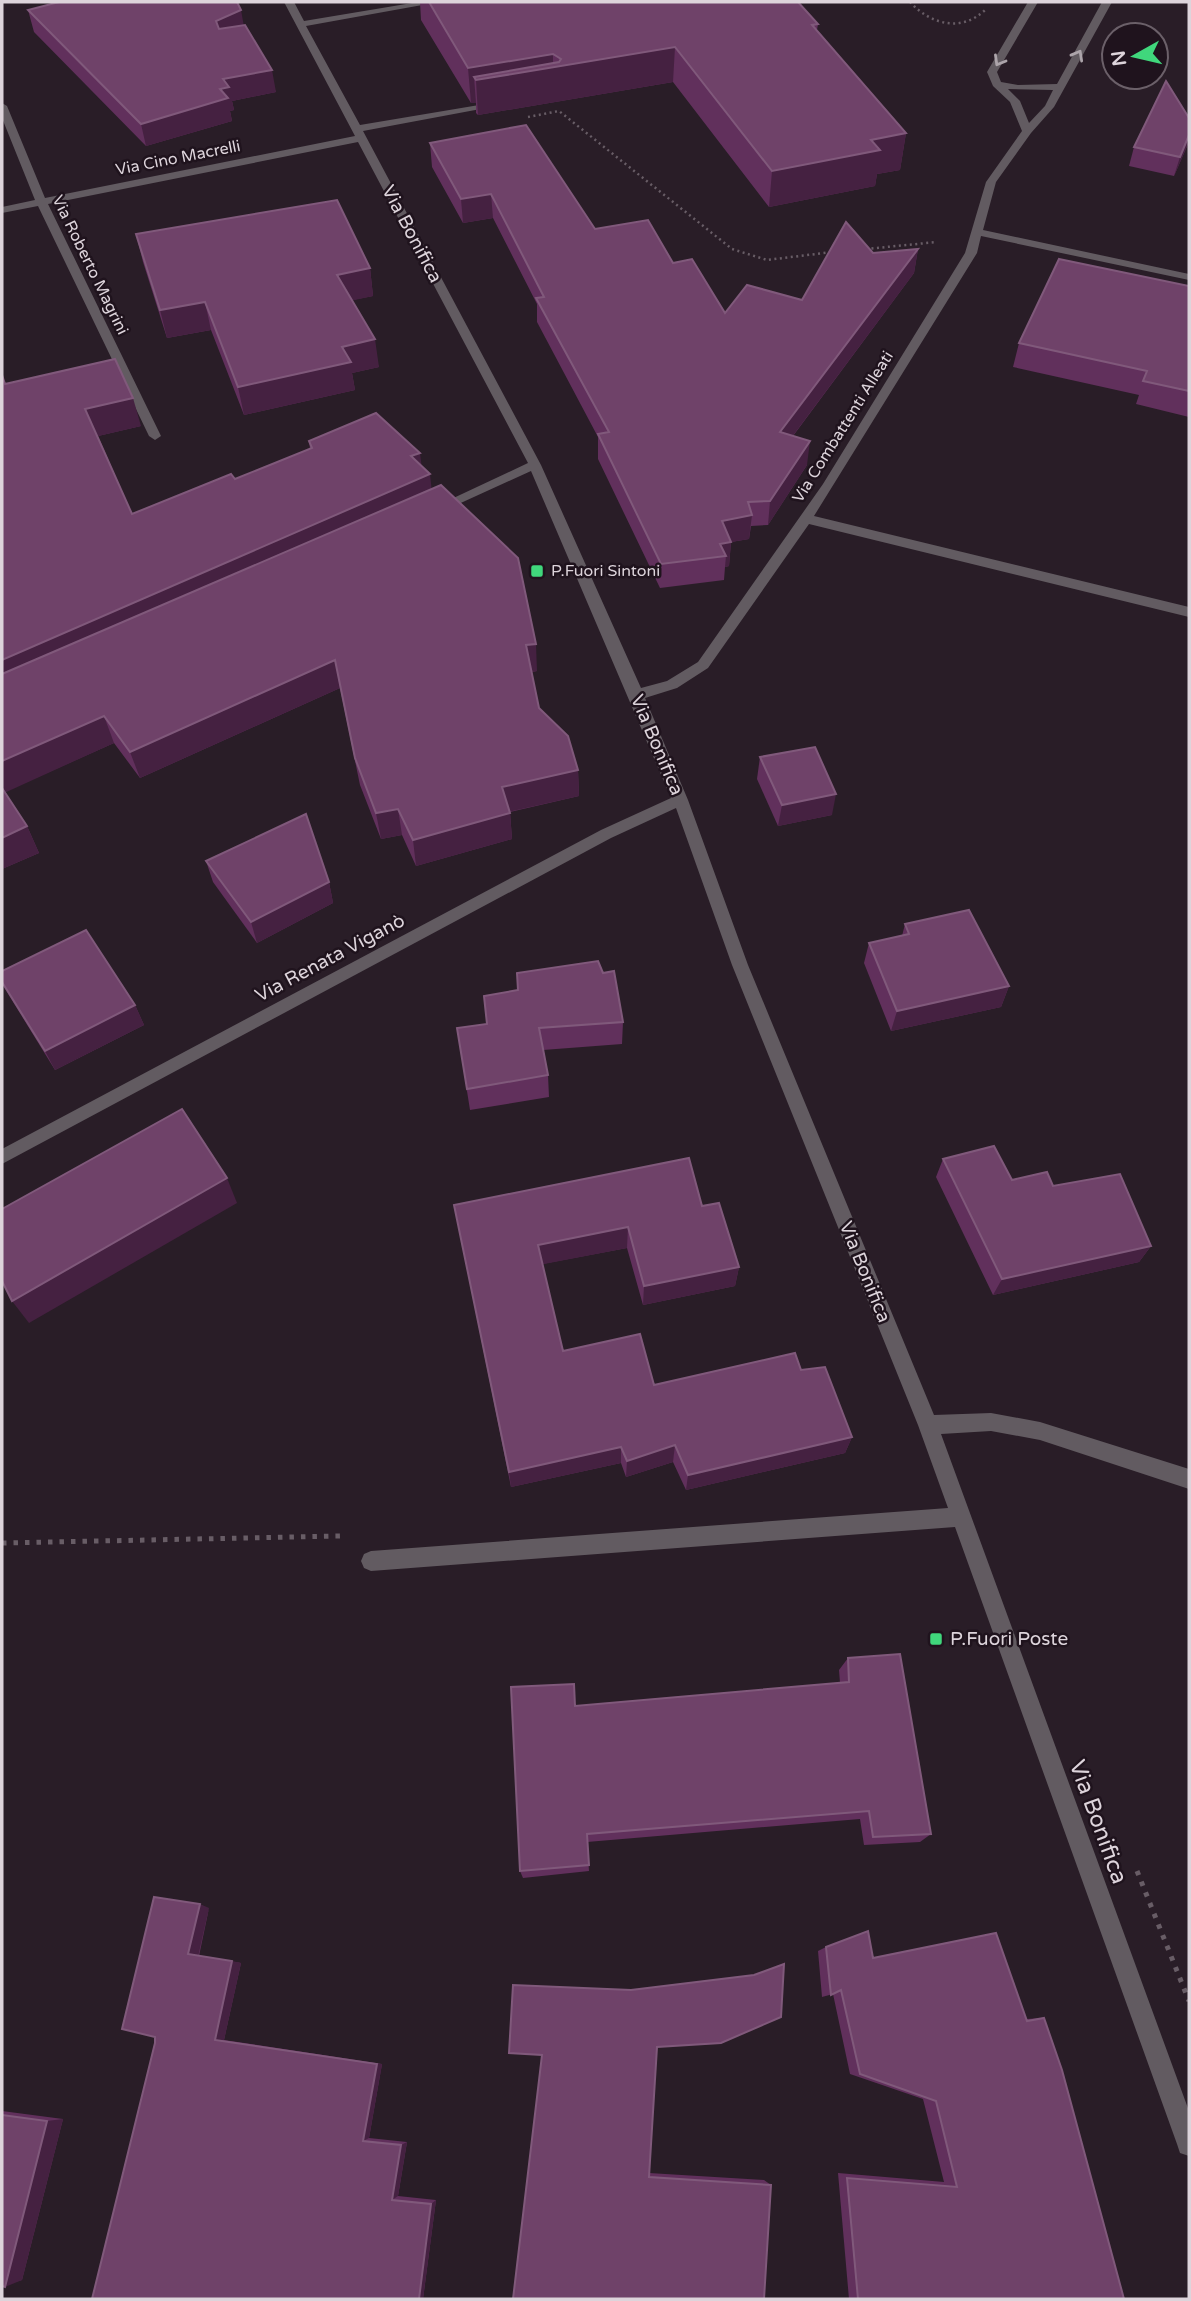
<svg xmlns="http://www.w3.org/2000/svg" width="1191" height="2301" font-family="'Varela Round',sans-serif">
  <rect width="100%" height="100%" fill="#291d27"/>
  <g fill="none" stroke-linecap="round" stroke-linejoin="round">
    <!-- path-far1 -->
    <g stroke="#685d66" stroke-width="2.5" stroke-dasharray="2 3.5" stroke-linecap="butt">
      <path d="M 910,2 C 930,24 961,33 985,10"/>
      <polyline points="528,117 559,111 732,249 767,260 832,252"/>
      <polyline points="866,249 937,242"/>
    </g>
    <!-- path -->
    <g stroke="#685d66" stroke-width="5" stroke-dasharray="4.5 7" stroke-linecap="butt">
      <polyline points="2,1543 341,1536"/>
      <polyline points="1137,1871 1189,2001"/>
    </g>
    <!-- minor -->
    <path fill="#625b61" fill-rule="evenodd" d="M 284,2 L 294,2 L 304,21 L 418,2 L 439,2 L 306,26 L 360,125 L 497,102 L 502,105 L 363,131 L 541,465 L 641,688 L 667,681 L 698,662 L 823,484 L 965,253 L 986,182 L 1022,131 L 1010,102 L 993,86 L 987,72 L 1028,2 L 1038,2 L 997,72 L 1001,82 L 1018,85 L 1057,84 L 1102,2 L 1112,2 L 1054,107 L 1031,133 L 996,182 L 983,230 L 1189,274 L 1189,280 L 981,236 L 977,253 L 814,516 L 1189,607 L 1189,617 L 809,524 L 708,668 L 677,688 L 645,698 L 688,800 L 748,965 L 934,1415 L 991,1413 L 1040,1422 L 1189,1469 L 1189,1489 L 1040,1440 L 991,1431 L 941,1434 L 1189,2111 L 1189,2156 L 1180,2153 L 1177,2144 L 955,1527 L 371,1571 L 364,1568 L 361,1561 L 364,1554 L 371,1551 L 948,1508 L 918,1425 L 732,965 L 676,808 L 611,838 L 2,1164 L 2,1149 L 601,830 L 671,798 L 531,471 L 441,512 L 431,512 L 430,509 L 528,463 L 358,142 L 48,204 L 161,436 L 155,440 L 149,436 L 38,206 L 2,213 L 2,207 L 35,200 L 2,118 L 2,103 L 7,106 L 45,198 L 355,136 ZM 1008,89 L 1053,90 L 1045,106 L 1029,123 L 1020,101 Z"/>
  </g>
  <!-- wall -->
  <g fill="#61305c">
    <polygon points="420,2 798,2 818,24 817,30 906,133 900,170 877,174 875,186 769,207 673,82 478,115 476,113 476,103 471,103 421,20"/>
    <polygon points="28,10 244,25 276,92 232,101 234,110 230,111 232,121 146,146 34,32"/>
    <polygon points="430,143 595,229 673,263 725,313 802,300 873,253 918,249 914,273 793,436 807,465 768,525 751,526 749,539 731,542 729,566 725,567 724,580 660,588 598,459 598,437 537,322 537,304 493,218 463,223 432,167"/>
    <polygon points="1188,144 1174,176 1129,166 1134,147"/>
    <polygon points="136,234 370,268 373,296 352,300 379,367 352,373 355,390 244,415 211,330 167,338 143,262"/>
    <polygon points="1189,286 1189,417 1136,404 1139,395 1013,367 1019,343"/>
    <polygon points="5,384 141,426 98,436 132,514 235,479 310,449 309,441 422,466 431,489 537,671 532,672 539,708 578,770 579,796 510,812 512,839 416,866 402,835 381,839 360,785 340,688 140,778 114,743 4,792 27,826 39,853 2,869"/>
    <polygon points="760,757 832,815 778,826 757,779"/>
    <polygon points="206,861 329,882 333,903 257,943 213,882"/>
    <polygon points="905,924 1009,986 1001,1007 891,1031 864,963 869,943 902,936"/>
    <polygon points="2,971 135,1005 144,1025 55,1070 2,984"/>
    <polygon points="623,1022 622,1044 543,1050 548,1075 549,1097 470,1110 457,1028"/>
    <polygon points="943,1159 1012,1180 1053,1186 1151,1246 1139,1262 993,1295 936,1177"/>
    <polygon points="454,1205 702,1206 739,1267 735,1286 643,1305 627,1248 542,1264 563,1351 654,1385 801,1370 852,1437 845,1453 686,1490 673,1462 626,1477 621,1463 511,1487"/>
    <polygon points="848,1658 931,1834 920,1842 864,1845 860,1819 587,1842 589,1871 523,1878 520,1871 575,1706 840,1683 839,1670"/>
    <polygon points="209,1908 199,1956 241,1963 224,2040 382,2064 369,2138 407,2142 398,2196 436,2200 423,2299 92,2299"/>
    <polygon points="826,1947 873,1958 1026,2019 1044,2018 1124,2299 849,2299 838,2173 944,2182 923,2099 850,2074 833,1994 822,1997 818,1951"/>
    <polygon points="657,2047 649,2173 764,2180 771,2185 513,2299 542,2055"/>
    <polygon points="2,2111 63,2119 22,2280 2,2286"/>
  </g>
  <!-- shaded-wall -->
  <g fill="#452141">
    <polygon points="241,10 245,32 220,43 216,21"/>
    <polygon points="675,47 673,82 478,115 476,80 474,77 476,103 471,103 468,68 553,54 553,67"/>
    <polygon points="272,70 276,92 232,101 234,110 230,111 232,121 146,146 141,124 220,89 223,79"/>
    <polygon points="906,133 900,170 877,174 875,186 769,207 772,171 871,140"/>
    <polygon points="1189,135 1188,144 1174,176 1180,157"/>
    <polygon points="491,194 493,218 463,223 461,199"/>
    <polygon points="918,249 914,273 777,457 780,432"/>
    <polygon points="370,268 373,296 341,303 337,275"/>
    <polygon points="205,302 211,330 167,338 160,310"/>
    <polygon points="375,339 379,367 352,373 355,390 244,415 238,387 342,347"/>
    <polygon points="133,398 141,426 94,437 85,409"/>
    <polygon points="810,441 807,465 768,525 770,501"/>
    <polygon points="420,453 423,477 430,474 433,502 2,692 2,660"/>
    <polygon points="752,515 749,539 731,542 729,566 725,567 726,556 719,557 722,521"/>
    <polygon points="536,644 537,671 527,673 526,645"/>
    <polygon points="335,660 340,688 140,778 130,752"/>
    <polygon points="104,716 114,743 2,794 2,761"/>
    <polygon points="578,770 579,796 504,813 502,787"/>
    <polygon points="836,794 832,815 778,826 782,805"/>
    <polygon points="398,809 402,835 381,839 376,813"/>
    <polygon points="510,813 512,839 416,866 413,840"/>
    <polygon points="27,826 39,853 2,869 2,838"/>
    <polygon points="329,882 333,903 257,943 251,922"/>
    <polygon points="1009,986 1001,1007 891,1031 897,1011"/>
    <polygon points="135,1005 144,1025 55,1070 45,1051"/>
    <polygon points="227,1178 237,1203 29,1323 12,1301"/>
    <polygon points="628,1227 627,1248 539,1265 538,1245"/>
    <polygon points="1151,1246 1139,1262 993,1295 1002,1279"/>
    <polygon points="739,1267 735,1286 643,1305 644,1286"/>
    <polygon points="852,1437 845,1453 686,1490 688,1475"/>
    <polygon points="675,1445 673,1462 626,1477 627,1461"/>
    <polygon points="621,1447 621,1463 511,1487 509,1472"/>
    <polygon points="200,1904 209,1908 198,1957 188,1954"/>
    <polygon points="232,1961 241,1963 224,2040 215,2040"/>
    <polygon points="377,2064 382,2064 369,2138 363,2141"/>
    <polygon points="63,2119 22,2280 5,2287 47,2121"/>
    <polygon points="407,2142 398,2196 392,2200 401,2145"/>
    <polygon points="436,2200 423,2299 419,2299 431,2204"/>
  </g>
  <!-- building -->
  <g fill="#6f4269" stroke="#80597b" stroke-width="2">
    <polygon points="59,2 237,2 241,10 216,21 219,29 245,25 272,70 223,79 229,87 220,89 228,98 141,124 28,10"/>
    <polygon points="429,2 798,2 818,24 812,25 906,133 871,140 880,150 772,171 675,47 476,80 474,77 559,62 561,59 553,54 468,68"/>
    <polygon points="1166,81 1189,118 1189,135 1180,157 1134,147"/>
    <polygon points="526,125 595,229 648,220 673,263 692,259 725,313 747,285 802,300 846,222 873,253 918,249 780,432 810,441 770,501 748,502 752,515 722,521 731,542 720,544 726,556 661,564 598,434 609,432 536,298 544,297 491,194 461,199 430,143"/>
    <polygon points="337,200 370,268 337,275 375,339 342,347 351,362 238,387 205,302 160,310 136,234"/>
    <polygon points="1059,259 1189,286 1189,391 1143,381 1147,371 1019,343"/>
    <polygon points="115,359 133,398 85,409 132,514 231,474 235,479 312,448 309,441 376,413 420,453 411,456 430,474 2,660 2,375 5,384"/>
    <polygon points="441,485 518,558 536,644 526,645 539,708 568,736 578,770 502,787 510,813 413,840 398,809 376,813 355,758 335,660 130,752 104,716 2,761 2,674"/>
    <polygon points="815,747 836,794 782,805 760,757"/>
    <polygon points="2,788 27,826 2,838"/>
    <polygon points="306,814 329,882 251,922 206,861"/>
    <polygon points="969,910 1009,986 897,1011 869,943 909,934 905,924"/>
    <polygon points="86,930 135,1005 45,1051 2,982 2,971"/>
    <polygon points="598,961 603,973 614,971 623,1022 539,1028 548,1075 467,1089 457,1028 487,1024 484,996 518,990 517,973"/>
    <polygon points="182,1109 227,1178 12,1301 2,1281 2,1209"/>
    <polygon points="994,1146 1012,1180 1047,1172 1053,1186 1120,1174 1151,1246 1002,1279 943,1159"/>
    <polygon points="689,1158 702,1206 719,1203 739,1267 644,1286 628,1227 538,1245 563,1351 640,1334 654,1385 795,1353 801,1370 825,1367 852,1437 688,1475 675,1445 627,1461 621,1447 509,1472 454,1205"/>
    <polygon points="900,1654 931,1834 873,1837 869,1811 587,1834 589,1865 520,1871 511,1687 574,1684 575,1706 849,1682 848,1658"/>
    <polygon points="154,1897 200,1904 188,1954 232,1961 215,2040 377,2064 363,2141 401,2145 392,2200 431,2204 419,2299 92,2299 155,2043 155,2037 122,2029"/>
    <polygon points="868,1931 873,1958 996,1933 1027,2021 1044,2018 1062,2070 1124,2299 858,2299 847,2178 957,2187 936,2101 860,2074 841,1990 831,1995 826,1947"/>
    <polygon points="784,1964 781,2017 721,2043 657,2047 649,2177 771,2185 764,2299 513,2299 542,2055 509,2053 513,1985 631,1990 754,1975"/>
    <polygon points="2,2115 47,2121 5,2287 2,2286"/>
  </g>
  <!-- one-way arrows -->
  <defs><path id="oneway-chevron" d="M-2-3.5L2.5 0L-2 3.5" fill="none" stroke-width="1.6" stroke-linecap="round" stroke-linejoin="round" transform="scale(1.75)"/></defs>
  <g stroke="#aca4aa">
    <use href="#oneway-chevron" transform="translate(1078 55) rotate(-61)"/>
    <use href="#oneway-chevron" transform="translate(999 61) rotate(120)"/>
  </g>
  <!-- markers -->
  <g fill="#40d77c" stroke="#1f131d" stroke-width="2.5">
    <rect x="530" y="564" width="14" height="14" rx="3.5"/>
    <rect x="929" y="1632" width="14" height="14" rx="3.5"/>
  </g>
  <g text-anchor="middle" dominant-baseline="central" stroke-width="5" stroke-linejoin="round" paint-order="stroke">
    <!-- far-street labels -->
    <g font-size="16" fill="#ddd4db" stroke="#1f131d">
      <text transform="translate(178 158) rotate(-11)">Via Cino Macrelli</text>
      <text transform="translate(90 265) rotate(64)">Via Roberto Magrini</text>
      <text transform="translate(843 427) rotate(-58)">Via Combattenti Alleati</text>
    </g>
    <!-- far-poi labels -->
    <g font-size="16" fill="#ddd4db" stroke="#1f131d" text-anchor="start">
      <text x="551" y="571">P.Fuori Sintoni</text>
    </g>
    <!-- street labels -->
    <g font-size="19" fill="#ddd4db" stroke="#1f131d">
      <text transform="translate(412 234) rotate(62)">Via Bonifica</text>
      <text transform="translate(657 745) rotate(67)">Via Bonifica</text>
      <text transform="translate(330 958) rotate(-28)">Via Renata Viganò</text>
      <text transform="translate(865 1272) rotate(68)">Via Bonifica</text>
    </g>
    <!-- poi labels -->
    <g font-size="19" fill="#ddd4db" stroke="#1f131d" text-anchor="start">
      <text x="950" y="1639">P.Fuori Poste</text>
    </g>
    <!-- near-street labels -->
    <g font-size="23" fill="#ddd4db" stroke="#1f131d">
      <text transform="translate(1098 1822) rotate(70)">Via Bonifica</text>
    </g>
  </g>
  <!-- border -->
  <rect width="1191" height="2301" fill="none" stroke="#ddd4db" stroke-width="7"/>
  <!-- north arrow -->
  <g transform="translate(1135 56) rotate(262)"><circle r="33" fill="#1f131d" stroke="#6b6069" stroke-width="2"/>
  <path d="M0-5L12 26L0 18L-12 26Z" fill="#40d77c"/>
  <text y="-10" font-size="19" font-weight="bold" text-anchor="middle" fill="#ddd4db">N</text>
  </g>
</svg>
